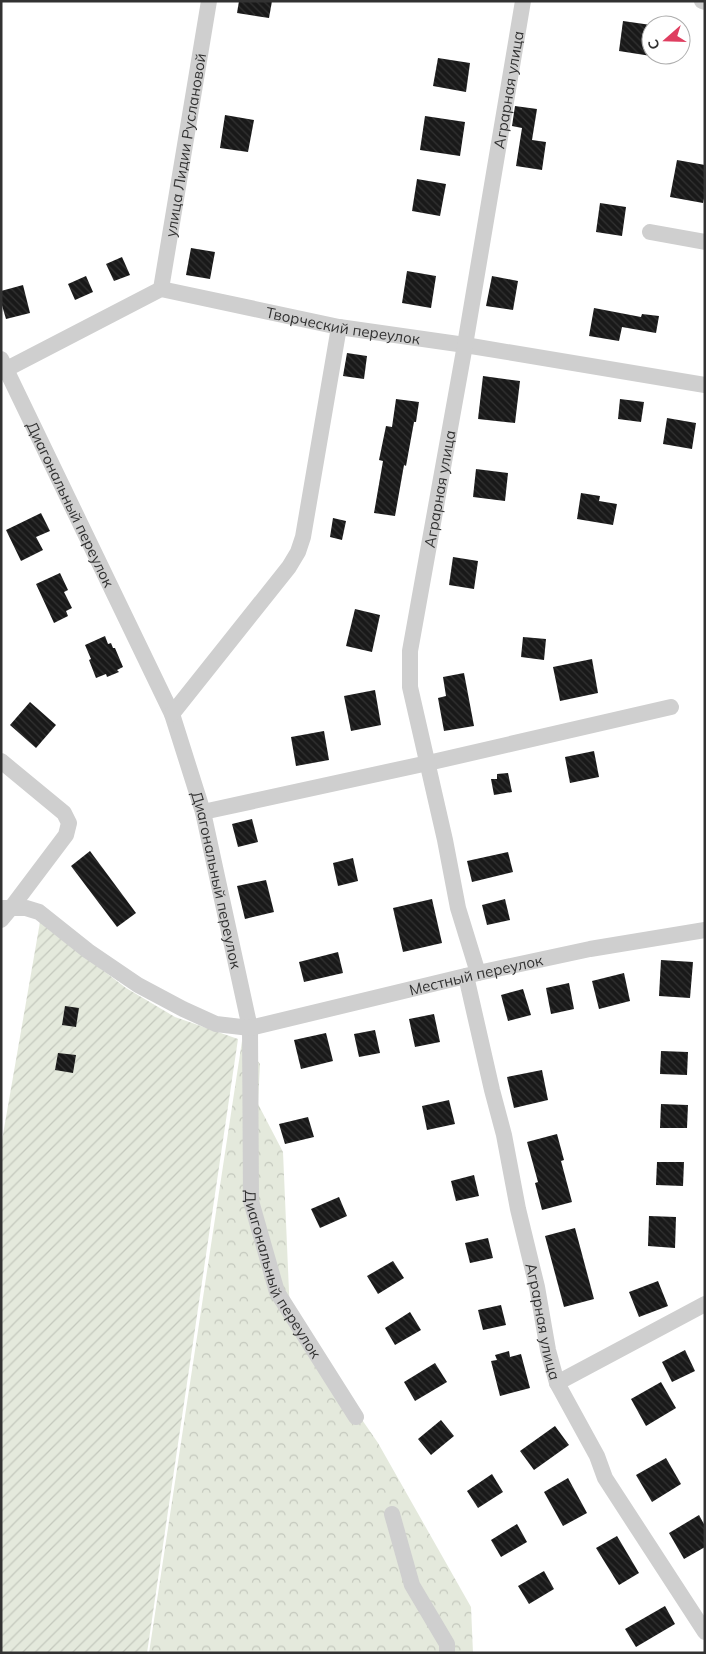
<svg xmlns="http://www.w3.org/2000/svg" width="706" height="1654" font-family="Mulish,sans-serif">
  <defs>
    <pattern id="forest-crowns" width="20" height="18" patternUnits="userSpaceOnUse" patternTransform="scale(1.25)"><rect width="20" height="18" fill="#e4e9dc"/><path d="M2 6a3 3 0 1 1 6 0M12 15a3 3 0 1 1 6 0" fill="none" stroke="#c4c8bd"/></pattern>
    <pattern id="garden-furrows" width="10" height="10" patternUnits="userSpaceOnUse" patternTransform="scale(1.25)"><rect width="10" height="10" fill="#e4e9dc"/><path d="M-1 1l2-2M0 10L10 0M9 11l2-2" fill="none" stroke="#c4c8bd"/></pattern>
    <pattern id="building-back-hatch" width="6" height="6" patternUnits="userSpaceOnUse" patternTransform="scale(1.25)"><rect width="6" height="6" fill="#191919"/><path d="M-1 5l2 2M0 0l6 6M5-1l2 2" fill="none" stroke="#323232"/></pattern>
  </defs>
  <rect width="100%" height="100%" fill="#fff"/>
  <!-- forest -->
  <polygon fill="url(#forest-crowns)" points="242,1041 260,1064 258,1104 283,1152 290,1315 378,1443 471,1607 473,1653 149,1653"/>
  <!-- garden -->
  <polygon fill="url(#garden-furrows)" points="40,922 126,988 175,1017 238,1039 147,1653 1,1653 1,1146"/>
  <!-- building -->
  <g fill="url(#building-back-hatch)">
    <polygon points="239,1 272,1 269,18 237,13"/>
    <polygon points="623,21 651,25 651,56 619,51"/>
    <polygon points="438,58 470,63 466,92 433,86"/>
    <polygon points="515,106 537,109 532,140 546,142 542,170 516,166 522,128 512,126"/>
    <polygon points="225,115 254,120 248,152 220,148"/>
    <polygon points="425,116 465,122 460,156 420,150"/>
    <polygon points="677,160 705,165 705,194 703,203 670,197"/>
    <polygon points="417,179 446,184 440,216 412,211"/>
    <polygon points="600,203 626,207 622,236 596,232"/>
    <polygon points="191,248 215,252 210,279 186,275"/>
    <polygon points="122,257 130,275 114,281 106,264"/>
    <polygon points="407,271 436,276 431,308 402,303"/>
    <polygon points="86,276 93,292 75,300 68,284"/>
    <polygon points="492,276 518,281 513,310 486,306"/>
    <polygon points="23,285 30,313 6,319 1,302 1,291"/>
    <polygon points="594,308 641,317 642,314 659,316 656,333 622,327 619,341 589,336"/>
    <polygon points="347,353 367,356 364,379 343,376"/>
    <polygon points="483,376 520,381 515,423 478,419"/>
    <polygon points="396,399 419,402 416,422 414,422 406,466 404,465 395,516 374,513 383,461 379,460 386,426 392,427"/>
    <polygon points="620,399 644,402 641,422 618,419"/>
    <polygon points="667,418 696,423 692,449 663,444"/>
    <polygon points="476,469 508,473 505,501 473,497"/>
    <polygon points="581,493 600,496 599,501 617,504 613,525 577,519"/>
    <polygon points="41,513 50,531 36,537 43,550 21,561 6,530"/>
    <polygon points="333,518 346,521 342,540 330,537"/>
    <polygon points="453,557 478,561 474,589 449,585"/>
    <polygon points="60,573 68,590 64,592 72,608 66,611 68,616 54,623 36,584"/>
    <polygon points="355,609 380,615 372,652 346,646"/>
    <polygon points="105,636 108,644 111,643 113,648 115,648 123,667 117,670 119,672 107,677 106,674 96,678 89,660 91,659 85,645"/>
    <polygon points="523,637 546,639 544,660 521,657"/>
    <polygon points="592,659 598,693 560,701 553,667"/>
    <polygon points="464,673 474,726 444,731 438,698 446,696 443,677"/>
    <polygon points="375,690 381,725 351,731 344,696"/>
    <polygon points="30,702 56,725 36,748 10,725"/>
    <polygon points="324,731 329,760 296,766 291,737"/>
    <polygon points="594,751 599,777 570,783 565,757"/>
    <polygon points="508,773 512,792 494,795 491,779 497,779 497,774"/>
    <polygon points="252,819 258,842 238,847 232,824"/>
    <polygon points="90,851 136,913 117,927 71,866"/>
    <polygon points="508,852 513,872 472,882 467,861"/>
    <polygon points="353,858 358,881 338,886 333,863"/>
    <polygon points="266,880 274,912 245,919 237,886"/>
    <polygon points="432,899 442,943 403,952 393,908"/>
    <polygon points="505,899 510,920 487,925 482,905"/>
    <polygon points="338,952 343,973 304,982 299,962"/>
    <polygon points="661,960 693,962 690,998 659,996"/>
    <polygon points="624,973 630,1001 599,1009 592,981"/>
    <polygon points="569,983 574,1009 551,1014 546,988"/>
    <polygon points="523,989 531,1015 508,1021 501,995"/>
    <polygon points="65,1006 79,1008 76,1027 62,1025"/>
    <polygon points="434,1014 440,1042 415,1047 409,1019"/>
    <polygon points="375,1030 380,1053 359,1057 354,1034"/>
    <polygon points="326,1033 333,1061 301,1069 294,1040"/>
    <polygon points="661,1051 688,1052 687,1075 660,1074"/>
    <polygon points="58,1053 76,1055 73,1073 55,1070"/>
    <polygon points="542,1070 548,1100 514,1108 507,1077"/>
    <polygon points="449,1100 455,1124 427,1130 422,1106"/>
    <polygon points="661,1104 688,1105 687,1128 660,1128"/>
    <polygon points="308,1117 314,1137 285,1144 279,1124"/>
    <polygon points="557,1134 564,1160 561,1161 572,1202 542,1210 535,1183 538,1182 527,1142"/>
    <polygon points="657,1162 684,1162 683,1186 656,1185"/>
    <polygon points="474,1175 479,1196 456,1201 451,1181"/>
    <polygon points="339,1197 347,1216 320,1228 311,1209"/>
    <polygon points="649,1216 676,1217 675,1248 648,1246"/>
    <polygon points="575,1228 594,1299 564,1307 545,1236"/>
    <polygon points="488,1238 493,1258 470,1263 465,1243"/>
    <polygon points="393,1261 404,1278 378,1294 367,1276"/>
    <polygon points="658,1281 668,1306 639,1317 629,1292"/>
    <polygon points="501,1305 506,1325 483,1330 478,1310"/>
    <polygon points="410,1312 421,1330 395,1345 385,1328"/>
    <polygon points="685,1350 695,1371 672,1382 662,1362"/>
    <polygon points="509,1351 510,1357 521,1354 530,1388 500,1396 491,1361 497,1360 495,1355"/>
    <polygon points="435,1363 447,1382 415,1401 404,1382"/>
    <polygon points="661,1382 676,1408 646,1426 631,1399"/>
    <polygon points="441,1420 454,1436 431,1455 418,1439"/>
    <polygon points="555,1426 569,1445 534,1470 520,1451"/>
    <polygon points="666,1458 681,1484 652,1502 636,1475"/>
    <polygon points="492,1474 503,1492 478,1508 467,1491"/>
    <polygon points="568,1478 587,1513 563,1526 544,1492"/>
    <polygon points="699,1515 705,1526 705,1547 684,1559 669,1533"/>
    <polygon points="517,1524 527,1542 501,1557 491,1540"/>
    <polygon points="617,1536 639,1573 619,1585 596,1548"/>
    <polygon points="544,1571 554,1589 529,1604 518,1586"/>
    <polygon points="665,1606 675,1624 636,1647 625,1629"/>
  </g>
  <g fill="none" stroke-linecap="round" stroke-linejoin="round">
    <!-- minor -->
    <g stroke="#cfcfcf" stroke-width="16">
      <polyline points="702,1 705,2"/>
      <polyline points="650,232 705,242"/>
      <path id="s1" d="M 161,289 L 209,1"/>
      <path id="s2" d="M 1,359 L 172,714 L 203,812 L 250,1028 L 251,1201 L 277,1292 L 356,1417"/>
      <path id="s3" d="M 1,372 L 161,289 L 339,327 L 465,345 L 705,385"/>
      <polyline points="172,714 289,567 298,552 303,537 339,327"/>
      <polyline points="1,761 64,813 69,823 66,835 11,908 3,908"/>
      <polyline points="203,812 428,763 671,707"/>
      <path id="s4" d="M 1,920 L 11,908 L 26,908 L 39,912 L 88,951 L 138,985 L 183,1009 L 216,1024 L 250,1028 L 478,973 L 590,949 L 705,930"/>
      <path id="s5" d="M 478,973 L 458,908 L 445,840 L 410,687 L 410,651 L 465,345 L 523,1"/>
      <path id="s6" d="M 466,976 L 492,1090 L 504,1135 L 518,1209 L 537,1287 L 548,1350 L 557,1383 L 597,1456 L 605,1478 L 705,1632"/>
      <polyline points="557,1383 705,1304"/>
      <polyline points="392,1514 412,1585 447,1644 447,1653"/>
    </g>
  </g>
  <g text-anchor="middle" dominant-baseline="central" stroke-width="5" stroke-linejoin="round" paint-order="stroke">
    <!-- street labels -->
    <g font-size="15" fill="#323232" stroke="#fff">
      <text stroke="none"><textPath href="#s5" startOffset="900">Аграрная улица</textPath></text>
      <text stroke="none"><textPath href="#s1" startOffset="146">улица Лидии Руслановой</textPath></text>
      <text stroke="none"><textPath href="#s3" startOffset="366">Творческий переулок</textPath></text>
      <text stroke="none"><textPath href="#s5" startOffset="495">Аграрная улица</textPath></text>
      <text stroke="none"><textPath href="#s2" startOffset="161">Диагональный переулок</textPath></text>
      <text stroke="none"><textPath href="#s2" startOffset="566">Диагональный переулок</textPath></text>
      <text stroke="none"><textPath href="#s4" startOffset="521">Местный переулок</textPath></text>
      <text stroke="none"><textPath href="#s2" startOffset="971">Диагональный переулок</textPath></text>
      <text stroke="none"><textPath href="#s6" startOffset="354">Аграрная улица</textPath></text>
    </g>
  </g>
  <!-- border -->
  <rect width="706" height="1654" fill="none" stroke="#323232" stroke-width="5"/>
  <!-- north arrow -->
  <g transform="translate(666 40) rotate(250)"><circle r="24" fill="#ffffff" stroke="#adadad"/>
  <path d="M0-4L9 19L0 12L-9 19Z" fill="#df3e60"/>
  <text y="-8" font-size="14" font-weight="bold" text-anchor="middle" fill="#323232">С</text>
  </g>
</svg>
